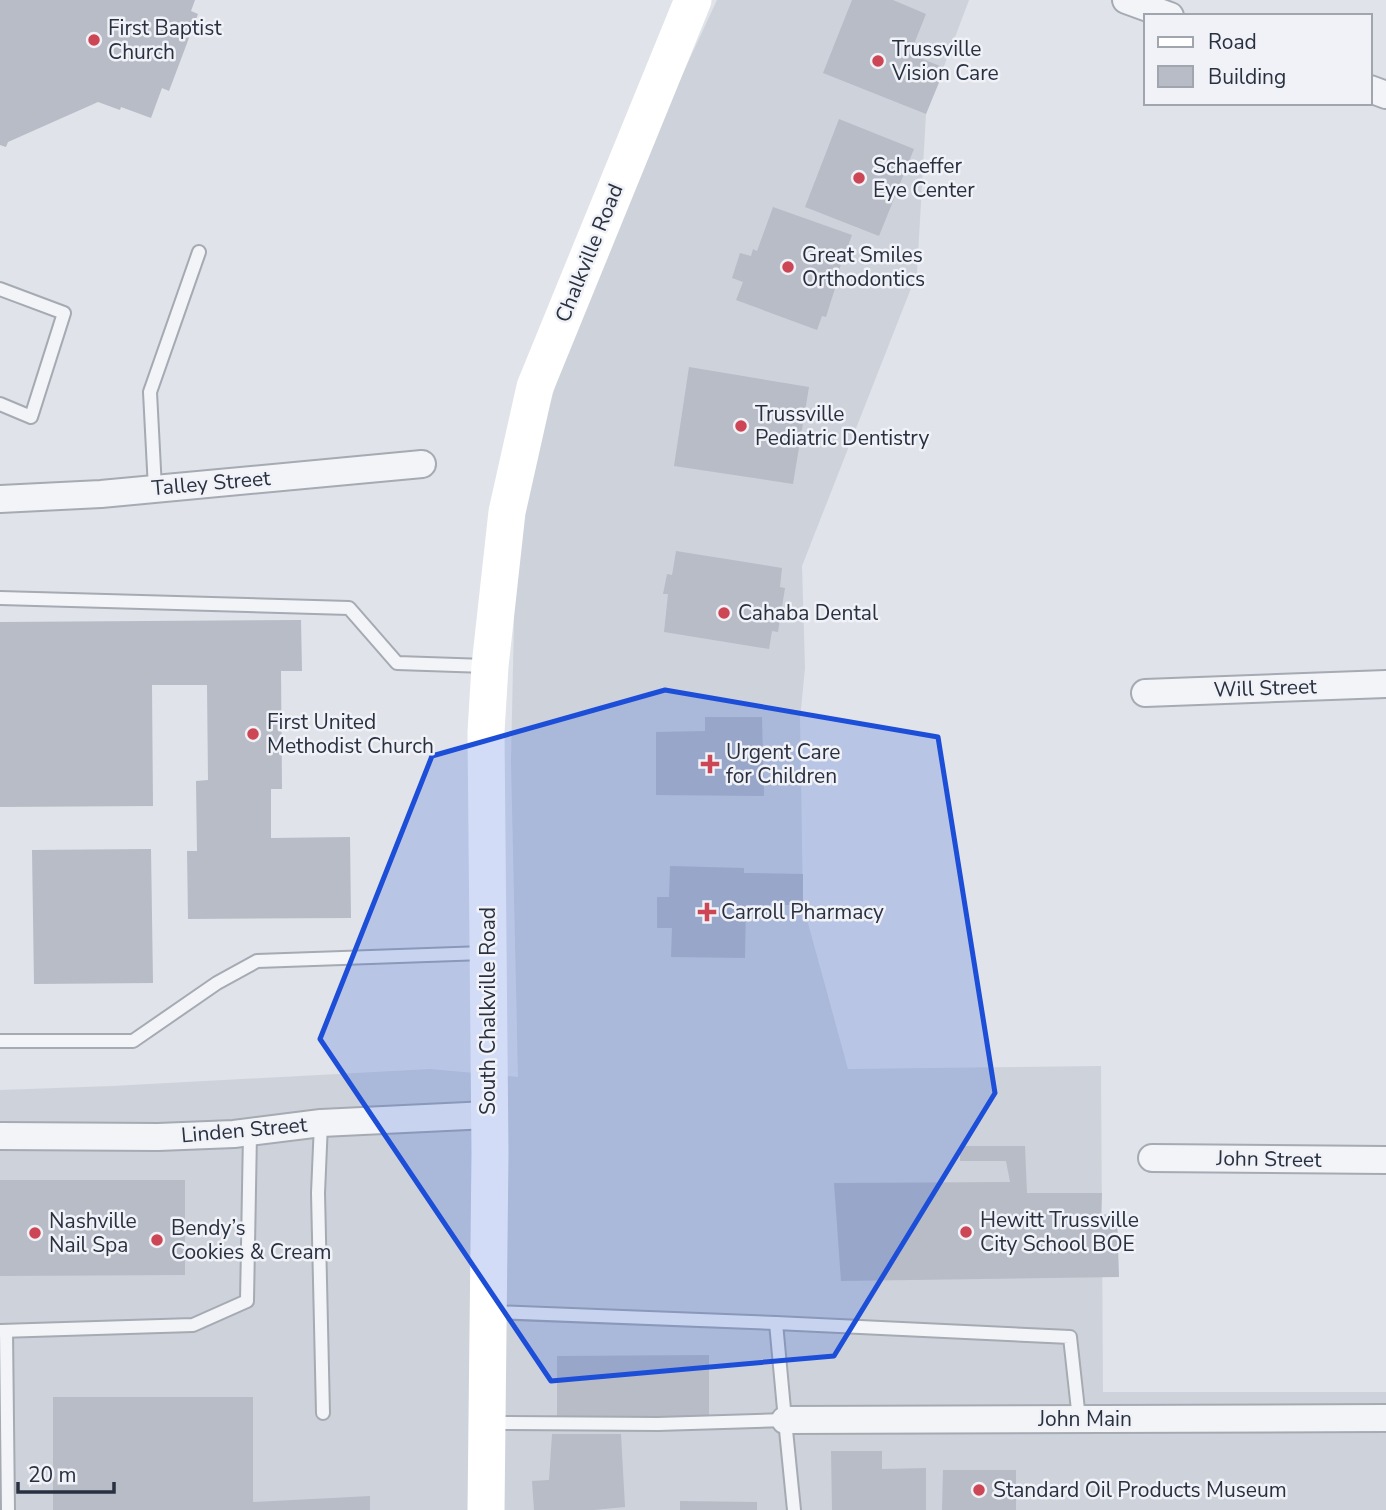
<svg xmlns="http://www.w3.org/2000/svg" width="1386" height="1510" font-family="'Nunito Sans',sans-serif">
  <rect width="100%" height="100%" fill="#e0e3e9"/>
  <!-- built -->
  <polygon fill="#ced2db" points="717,0 969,0 926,114 917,273 802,566 805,668 800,719 803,905 848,1069 1101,1066 1103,1392 1386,1392 1386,1510 0,1510 0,1090 112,1086 430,1069 518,1077 511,761 516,525 564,355 678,84"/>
  <!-- building -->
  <g fill="#b7bcc6">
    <polygon points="0,0 195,0 191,11 198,14 169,91 162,88 151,118 121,107 120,110 98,102 8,142 6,147 0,145"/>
    <polygon points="852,0 893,0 926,14 910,54 945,68 926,114 823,73"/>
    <polygon points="839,119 914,149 879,236 805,207"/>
    <polygon points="773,207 852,235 835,281 837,282 826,317 822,316 817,330 736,300 743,282 732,278 740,253 751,256 753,249 757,251"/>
    <polygon points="689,367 809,387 793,484 674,466"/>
    <polygon points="676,551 782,568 780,587 785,588 778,632 772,631 769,649 664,632 668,594 663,594 667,574 672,575"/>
    <polygon points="301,620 302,671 281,671 282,789 271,789 271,838 350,837 351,918 188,919 187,851 197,851 196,781 208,780 207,685 152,685 153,806 0,807 0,622"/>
    <polygon points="705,717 762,717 764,796 656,795 656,732 705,731"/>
    <polygon points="151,849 153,983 34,984 32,850"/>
    <polygon points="670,866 744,868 744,873 803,874 803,905 746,905 745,958 671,957 672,928 657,928 657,897 669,897"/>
    <polygon points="960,1146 1025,1146 1027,1193 1102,1193 1101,1215 1117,1213 1119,1277 841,1281 834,1183 1010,1182 1006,1161 960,1161"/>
    <polygon points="0,1180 185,1180 185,1275 0,1276"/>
    <polygon points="709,1355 709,1416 557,1416 557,1356"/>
    <polygon points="53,1397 253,1397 253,1502 370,1496 370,1510 53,1510"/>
    <polygon points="552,1434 621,1434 625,1507 594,1510 534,1510 532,1481 549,1480"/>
    <polygon points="831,1451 882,1451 882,1469 926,1468 926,1510 832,1510"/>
    <polygon points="943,1470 1016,1470 1016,1510 942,1510"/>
    <polygon points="680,1501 757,1502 757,1510 680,1510"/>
  </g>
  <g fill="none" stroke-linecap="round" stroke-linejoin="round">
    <defs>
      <g id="service">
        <polyline points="0,289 64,313 31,417 0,404"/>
        <polyline points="155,489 150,392 199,252"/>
        <polyline points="0,598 349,608 397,663 486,666"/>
        <polyline points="0,1041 133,1041 217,983 257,961 484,953"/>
        <polyline points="321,1123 318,1193 323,1413"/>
        <polyline points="492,1312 776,1323 1070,1337 1079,1419"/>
        <polyline points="776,1323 785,1420"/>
        <polyline points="0,1331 193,1325 247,1301 250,1133"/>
        <polyline points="6,1331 8,1510"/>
        <polyline points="491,1423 658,1424 785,1420 794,1510"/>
      </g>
      <g id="minor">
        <polyline points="1126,0 1170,16"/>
        <polyline points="1370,89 1386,95"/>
        <polyline points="0,499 101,494 422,464"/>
        <polyline points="1145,693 1386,684"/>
        <polyline points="0,1136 158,1137 234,1134 321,1123 488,1115"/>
        <polyline points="1152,1158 1386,1160"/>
        <polyline points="785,1420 1386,1418"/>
      </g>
    </defs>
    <!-- service casing -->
    <use href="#service" stroke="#a5aab3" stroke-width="16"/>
    <!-- minor casing -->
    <use href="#minor" stroke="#a5aab3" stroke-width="30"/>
    <!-- service -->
    <use href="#service" stroke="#f3f4f7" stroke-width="12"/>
    <!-- minor -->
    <use href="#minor" stroke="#f3f4f7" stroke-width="26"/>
    <!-- secondary -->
    <polyline stroke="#fff" stroke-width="37" points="486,1510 490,1153 486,732 490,666 507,512 535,387 693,0"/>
  </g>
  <!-- marked area -->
  <path fill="#1d4ed8" fill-opacity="0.2" stroke="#1d4ed8" stroke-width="5" stroke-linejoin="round" d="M 665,690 L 938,737 L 995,1093 L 834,1356 L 551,1381 L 320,1039 L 432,756 Z"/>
  <!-- markers -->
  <g fill="#cd4656" stroke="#f0f2f7" stroke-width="2.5">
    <circle cx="94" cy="40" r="7"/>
    <circle cx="878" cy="61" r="7"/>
    <circle cx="859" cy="178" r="7"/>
    <circle cx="788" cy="267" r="7"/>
    <circle cx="741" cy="426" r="7"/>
    <circle cx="724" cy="613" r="7"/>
    <circle cx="253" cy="734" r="7"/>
    <path d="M706.5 753.5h7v7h7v7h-7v7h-7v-7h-7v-7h7z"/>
    <path d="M703.5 901.5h7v7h7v7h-7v7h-7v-7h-7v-7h7z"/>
    <circle cx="966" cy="1232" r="7"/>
    <circle cx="35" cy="1233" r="7"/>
    <circle cx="157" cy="1240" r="7"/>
    <circle cx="979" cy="1490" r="7"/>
  </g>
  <g text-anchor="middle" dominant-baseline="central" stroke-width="5" stroke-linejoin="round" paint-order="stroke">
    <!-- poi labels -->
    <g font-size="21" fill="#293141" stroke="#f0f2f7" text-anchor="start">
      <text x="108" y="28">First Baptist<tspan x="108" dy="24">Church</tspan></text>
      <text x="892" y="49">Trussville<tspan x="892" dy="24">Vision Care</tspan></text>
      <text x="873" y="166">Schaeffer<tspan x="873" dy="24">Eye Center</tspan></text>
      <text x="802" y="255">Great Smiles<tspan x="802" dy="24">Orthodontics</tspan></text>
      <text x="755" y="414">Trussville<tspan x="755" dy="24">Pediatric Dentistry</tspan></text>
      <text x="738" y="613">Cahaba Dental</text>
      <text x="267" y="722">First United<tspan x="267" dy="24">Methodist Church</tspan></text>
      <text x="726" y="752">Urgent Care<tspan x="726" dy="24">for Children</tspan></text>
      <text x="721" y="912">Carroll Pharmacy</text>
      <text x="980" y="1220">Hewitt Trussville<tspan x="980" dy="24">City School BOE</tspan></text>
      <text x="49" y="1221">Nashville<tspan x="49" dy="24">Nail Spa</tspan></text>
      <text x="171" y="1228">Bendy’s<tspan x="171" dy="24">Cookies &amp; Cream</tspan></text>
      <text x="993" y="1490">Standard Oil Products Museum</text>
    </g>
    <!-- street labels -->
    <g font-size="21" fill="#293141" stroke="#f0f2f7">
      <text transform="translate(589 253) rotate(-68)">Chalkville Road</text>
      <text transform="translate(211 483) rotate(-5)">Talley Street</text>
      <text transform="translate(1265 688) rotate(-2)">Will Street</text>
      <text transform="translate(488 1011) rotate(-90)">South Chalkville Road</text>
      <text transform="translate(244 1130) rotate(-5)">Linden Street</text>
      <text transform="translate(1269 1159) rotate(1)">John Street</text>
      <text x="1085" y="1419">John Main</text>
    </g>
  </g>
  <!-- legend -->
  <rect x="1144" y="14" width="228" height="91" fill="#f0f2f7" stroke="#a0a5ae" stroke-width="2"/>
  <rect x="1158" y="37" width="35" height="10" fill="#ffffff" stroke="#a0a5ae" stroke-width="2"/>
  <text x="1208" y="49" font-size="21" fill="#293141">Road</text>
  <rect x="1158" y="66" width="35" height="21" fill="#b7bcc6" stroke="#a0a5ae" stroke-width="2"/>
  <text x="1208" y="84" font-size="21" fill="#293141">Building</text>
  <!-- scale -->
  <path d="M18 1482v10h96v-10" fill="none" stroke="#293141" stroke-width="3.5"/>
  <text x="28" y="1482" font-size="21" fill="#293141" stroke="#f0f2f7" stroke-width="5" paint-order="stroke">20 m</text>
</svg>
